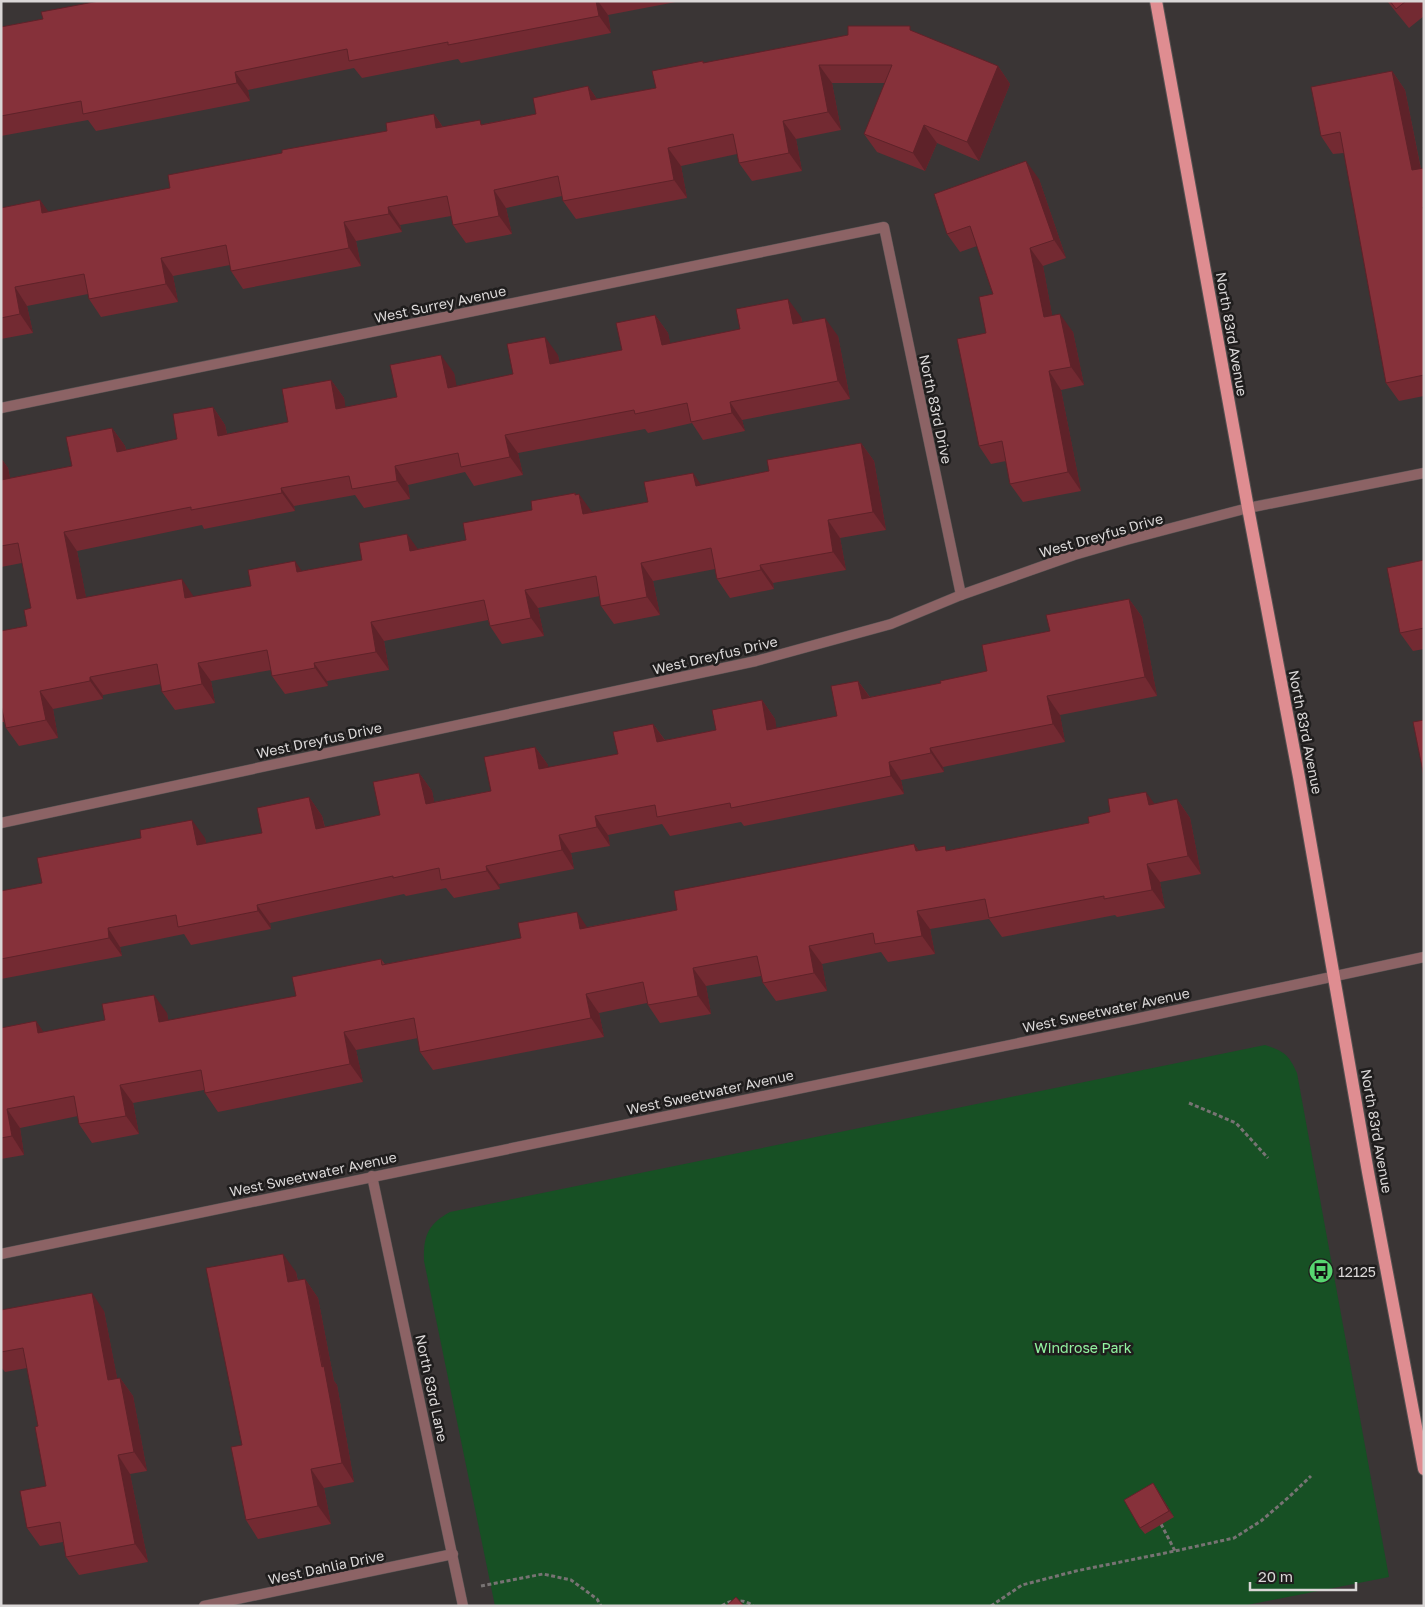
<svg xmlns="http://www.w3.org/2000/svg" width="1425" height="1607" font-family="'Golos Text',sans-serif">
  <rect width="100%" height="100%" fill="#3a3535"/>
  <!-- green -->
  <path fill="#175024" d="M 1265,1045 C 1285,1052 1288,1054 1297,1073 L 1389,1577 L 1242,1606 L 495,1606 L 424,1261 C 423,1236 428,1224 450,1212 Z"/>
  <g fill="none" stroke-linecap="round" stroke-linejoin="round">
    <defs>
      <g id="minor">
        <polyline points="1,408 884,227 961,595"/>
        <polyline points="1,823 756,661 891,624 961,595 1074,555 1126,540 1248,508 1424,473"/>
        <polyline points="372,1176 463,1606"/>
        <polyline points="204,1606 453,1554"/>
      </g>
      <polyline id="tertiary" points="1,1254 1135,1019 1424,957"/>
      <polyline id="primary" points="1156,1 1248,508 1299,777 1368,1172 1424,1469"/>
    </defs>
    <!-- minor casing -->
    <use href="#minor" stroke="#575252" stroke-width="11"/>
    <!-- tertiary casing -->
    <use href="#tertiary" stroke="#575252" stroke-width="11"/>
    <!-- primary casing -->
    <use href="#primary" stroke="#575252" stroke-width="14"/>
    <!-- path -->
    <g stroke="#777373" stroke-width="3" stroke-dasharray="4 2.5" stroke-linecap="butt">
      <polyline points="1189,1103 1236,1123 1268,1158"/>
      <polyline points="1161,1524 1175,1551"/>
      <polyline points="481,1586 543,1574 571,1580 597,1599 601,1606"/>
      <path d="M 722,1606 C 731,1599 745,1599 753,1606"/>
      <polyline points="991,1606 1022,1585 1076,1571 1175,1551 1234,1538 1261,1521 1290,1496 1311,1476"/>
    </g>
    <!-- minor -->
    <use href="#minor" stroke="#8c6365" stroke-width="10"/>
    <!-- tertiary -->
    <use href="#tertiary" stroke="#8c6365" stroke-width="10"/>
    <!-- primary -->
    <use href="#primary" stroke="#df8d91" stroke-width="12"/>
  </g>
  <!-- wall -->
  <g fill="#732a32">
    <polygon points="99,1 681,1 608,15 611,33 461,63 458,59 362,78 354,68 248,90 250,101 96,131 88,120 1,136 1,27 43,19"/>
    <polygon points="1387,1 1424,1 1424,16 1409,28"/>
    <polygon points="914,32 998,66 1010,84 979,161 937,143 925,171 877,152 864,134 885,83 832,83 841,130 796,139 802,171 752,181 739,163 737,154 681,166 687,198 576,219 563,201 562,196 506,208 512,234 466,243 453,225 451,216 400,225 402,232 356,241 361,266 243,289 231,271 230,265 173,276 178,302 101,317 89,299 88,294 27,306 33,333 1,339 1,208 40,200 48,212 170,188 282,153 387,131 434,114 443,127 483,124 536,114 588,86 597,99 656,88 703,61 704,63"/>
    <polygon points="1392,71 1405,90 1421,169 1424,168 1424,396 1399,401 1386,383 1344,153 1333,154 1321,136"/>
    <polygon points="1039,179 1066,258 1043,266 1052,315 1073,332 1084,385 1061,390 1081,491 1023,502 1010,484 1006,461 991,464 979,446 986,333 993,294 977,246 960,252 947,234"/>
    <polygon points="655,315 668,333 670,344 801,317 802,322 838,336 850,399 742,420 745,431 703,440 692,423 648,433 645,429 518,453 523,475 474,486 465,472 408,485 410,499 364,508 355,495 294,506 295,511 204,529 202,525 77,551 86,598 194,597 251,586 302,571 362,560 407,534 417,549 466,540 532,510 575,493 592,512 648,502 701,485 769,471 861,443 874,461 886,530 840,538 846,570 773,583 774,589 730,598 717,579 715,569 653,581 660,615 614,624 601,606 600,596 538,608 544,636 502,644 490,626 488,620 384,641 389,670 327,681 328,686 285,694 272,676 271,670 211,681 215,703 175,710 162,692 161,684 103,695 103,699 53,709 58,738 19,746 6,728 4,722 1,722 1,631 27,626 31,608 22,563 1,567 1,458 8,468 10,478 72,466 112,428 125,446 126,450 177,439 213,407 225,425 227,434 288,422 331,380 344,398 345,407 397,397 454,373 456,386 513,374 558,355 559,362 622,350"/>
    <polygon points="1424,560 1424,649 1413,651 1400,633"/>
    <polygon points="1129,599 1142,617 1157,696 1060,715 1065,742 943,767 944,772 901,780 904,794 744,826 741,822 670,836 662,824 608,835 610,846 571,853 574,869 499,884 500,889 454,898 446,888 406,896 404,894 270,923 271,929 191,945 184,934 120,947 122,956 1,979 1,891 42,883 205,838 206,844 262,833 309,797 322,816 325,827 380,815 419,773 432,791 434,802 491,791 535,747 548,765 548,768 618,754 653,724 665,740 716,730 762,700 775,719 776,728 837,716 858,681 870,697 941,683 987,671 1050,631"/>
    <polygon points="1177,799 1190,818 1201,874 1160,882 1165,908 1117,917 1115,915 1002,937 989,919 930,929 935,954 888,962 881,952 822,964 827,991 776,1001 763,983 761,976 706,986 711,1014 660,1023 648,1005 647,1003 599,1013 604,1037 433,1070 420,1052 418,1038 356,1050 363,1082 218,1112 205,1093 204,1090 133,1103 139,1134 92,1143 79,1124 78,1116 20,1128 24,1155 1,1159 1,1028 36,1021 43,1032 167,1013 168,1021 296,996 381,959 385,964 587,927 677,910 914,844 919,851 949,850 1089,823 1155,804"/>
    <polygon points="296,1272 298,1281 305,1279 318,1298 334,1381 337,1385 354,1482 324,1488 331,1524 258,1539 246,1520 242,1445"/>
    <polygon points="1,1310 104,1311 117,1378 120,1378 133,1396 147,1471 130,1474 148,1562 79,1575 66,1557 63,1542 40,1546 27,1528 46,1486 38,1426 27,1368 5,1372 1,1367"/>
    <polygon points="1153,1483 1174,1517 1145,1534 1140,1528"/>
  </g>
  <!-- shaded-wall -->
  <g fill="#5e2229">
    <polygon points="596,1 598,1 608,15 611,33 599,16"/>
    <polygon points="819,65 832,83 841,130 828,112"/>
    <polygon points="998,66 1010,84 979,161 967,142"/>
    <polygon points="1392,71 1405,90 1424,185 1412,170"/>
    <polygon points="235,72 248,90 250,101 237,83"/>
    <polygon points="588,86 601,105 591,100"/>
    <polygon points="434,114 446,132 436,128"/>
    <polygon points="783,121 796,139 802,171 789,153"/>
    <polygon points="924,125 937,143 925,171 913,153"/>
    <polygon points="668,148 681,166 687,198 674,180"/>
    <polygon points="1026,161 1039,179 1066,258 1054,240"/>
    <polygon points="494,190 506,208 512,234 499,216"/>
    <polygon points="40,200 53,218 42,213"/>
    <polygon points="388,207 400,225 402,232 389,214"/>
    <polygon points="344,222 356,241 361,266 349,248"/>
    <polygon points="1030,248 1043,266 1056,336 1044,317"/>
    <polygon points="161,258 173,276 178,302 166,284"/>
    <polygon points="15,287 27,306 33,333 20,314"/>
    <polygon points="788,299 801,317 806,342 793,324"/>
    <polygon points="1060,314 1073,332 1084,385 1071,367"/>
    <polygon points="655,315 668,333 675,364 662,345"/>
    <polygon points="825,318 838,336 850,399 838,381"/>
    <polygon points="545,337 558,355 563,382 550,364"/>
    <polygon points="441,355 454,373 461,407 448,388"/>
    <polygon points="1049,371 1061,390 1081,491 1068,472"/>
    <polygon points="331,380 344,398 349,427 336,409"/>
    <polygon points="730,402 742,420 745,431 732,413"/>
    <polygon points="213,407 225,425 231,454 218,436"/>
    <polygon points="112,428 125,446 130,470 117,452"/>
    <polygon points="505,435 518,453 523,475 510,457"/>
    <polygon points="861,443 874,461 886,530 873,512"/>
    <polygon points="1,458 8,468 14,498 1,480"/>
    <polygon points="395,466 408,485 410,499 397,481"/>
    <polygon points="693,473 706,492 696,486"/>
    <polygon points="281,488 294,506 295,511 282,493"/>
    <polygon points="575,493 581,501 579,494 592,512 583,514"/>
    <polygon points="828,520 840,538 846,570 833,552"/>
    <polygon points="64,532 77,551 90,618 77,599"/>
    <polygon points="407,534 420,552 410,551"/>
    <polygon points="295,561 308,580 297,572"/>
    <polygon points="641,563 653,581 660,615 647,597"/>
    <polygon points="760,565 773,583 774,589 761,570"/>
    <polygon points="182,579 194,597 185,598"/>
    <polygon points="525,590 538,608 544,636 531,618"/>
    <polygon points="1129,599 1142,617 1157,696 1145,677"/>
    <polygon points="371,622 384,641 389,670 376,652"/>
    <polygon points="198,663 211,681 215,703 202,684"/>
    <polygon points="314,663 327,681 328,686 315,668"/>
    <polygon points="90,677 103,695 103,699 90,681"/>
    <polygon points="858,681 871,699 862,699"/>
    <polygon points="40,691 53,709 58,738 46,720"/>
    <polygon points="1047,696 1060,715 1065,742 1053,724"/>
    <polygon points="762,700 775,719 780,748 767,730"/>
    <polygon points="653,724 666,742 657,742"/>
    <polygon points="535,747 548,765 552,788 539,769"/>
    <polygon points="930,748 943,767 944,772 931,753"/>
    <polygon points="889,762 901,780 904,794 891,776"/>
    <polygon points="419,773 432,791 438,822 426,804"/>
    <polygon points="1146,792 1159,810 1149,805"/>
    <polygon points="309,797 322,816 329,847 316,829"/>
    <polygon points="1177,799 1190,818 1201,874 1188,856"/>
    <polygon points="595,816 608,835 610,846 597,827"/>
    <polygon points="192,820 205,838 210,864 197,845"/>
    <polygon points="559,835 571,853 574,869 562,850"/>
    <polygon points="914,844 927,862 916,851"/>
    <polygon points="1147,864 1160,882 1165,908 1152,890"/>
    <polygon points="486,866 499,884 500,889 487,871"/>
    <polygon points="257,905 270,923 271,929 258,911"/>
    <polygon points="917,911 930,929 935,954 922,936"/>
    <polygon points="577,912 589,930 580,929"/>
    <polygon points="108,928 120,947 122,956 109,938"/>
    <polygon points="809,946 822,964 827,991 814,973"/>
    <polygon points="693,968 706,986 711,1014 698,996"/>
    <polygon points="586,994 599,1013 604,1037 591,1018"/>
    <polygon points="154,995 167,1013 172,1041 159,1022"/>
    <polygon points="36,1021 49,1040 38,1033"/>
    <polygon points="344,1032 356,1050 363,1082 350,1064"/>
    <polygon points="120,1085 133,1103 139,1134 126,1116"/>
    <polygon points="7,1109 20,1128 24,1155 12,1136"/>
    <polygon points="283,1254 296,1272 301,1300 288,1282"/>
    <polygon points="305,1279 318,1298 334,1381 337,1385 354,1482 342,1463"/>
    <polygon points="92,1293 104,1311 121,1398 108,1380"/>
    <polygon points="120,1378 133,1396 147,1471 134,1452"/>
    <polygon points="118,1455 130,1474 148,1562 135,1544"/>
    <polygon points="311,1469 324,1488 331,1524 318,1506"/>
    <polygon points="1153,1483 1157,1489 1174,1517 1169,1511"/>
  </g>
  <!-- building -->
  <g fill="#86313a" stroke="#5e2229">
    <polygon points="99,1 596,1 599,16 448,45 448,42 349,61 347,49 235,72 237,83 83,114 81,101 1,116 1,27 43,19 41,12"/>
    <polygon points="1390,1 1406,1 1396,9"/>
    <polygon points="848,26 910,26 910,30 998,66 967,142 924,125 913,153 864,134 892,65 819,65 828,112 783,121 789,153 739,163 733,134 668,148 674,180 563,201 558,176 494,190 499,216 453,225 447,196 388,207 389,214 344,222 349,248 231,271 226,245 161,258 166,284 89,299 84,274 15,287 20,314 1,318 1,208 40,200 42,213 170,188 168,175 282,153 282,150 387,131 386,123 434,114 436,128 480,120 481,125 536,114 533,98 588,86 591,100 656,88 652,71 703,61 703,63 848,35"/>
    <polygon points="1392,71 1412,170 1424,168 1424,207 1423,207 1424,212 1424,375 1386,383 1340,132 1321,136 1311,87"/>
    <polygon points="1026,161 1054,240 1030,248 1044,317 1060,314 1071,367 1049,371 1068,472 1010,484 1002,441 979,446 957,339 986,333 979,297 993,294 970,226 947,234 934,194"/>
    <polygon points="788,299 793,324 825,318 838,381 730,402 732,413 691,422 687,403 635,414 634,410 505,435 510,457 461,467 458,453 395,466 397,481 352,489 349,476 281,488 282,493 191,510 191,507 64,532 77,599 182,579 185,598 251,586 248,570 295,561 297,572 362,560 359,543 407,534 410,551 466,540 463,523 532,510 531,501 575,493 575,495 579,494 583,514 648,502 644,482 693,473 696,486 769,471 767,460 861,443 873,512 828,520 833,552 760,565 761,570 717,579 711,548 641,563 647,597 601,606 596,576 525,590 531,618 490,626 484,600 371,622 376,652 314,663 315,668 272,676 267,650 198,663 202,684 162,692 157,664 90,677 90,681 40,691 46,720 6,728 1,705 1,631 27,626 24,610 31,608 18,543 1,546 1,479 1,480 72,466 66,437 112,428 117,452 177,439 173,414 213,407 218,436 288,422 282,389 331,380 336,409 397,397 390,365 441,355 448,388 513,374 507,344 545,337 550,364 622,350 616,323 655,315 662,345 740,329 736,309"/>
    <polygon points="1424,560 1424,628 1400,633 1387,568"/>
    <polygon points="1129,599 1145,677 1047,696 1053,724 930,748 931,753 889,762 891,776 731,808 730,803 657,817 655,805 595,816 597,827 559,835 562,850 486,866 487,871 441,880 439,868 393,878 393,876 257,905 258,911 178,927 176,915 108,928 109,938 1,959 1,891 42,883 37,858 141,838 140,830 192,820 197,845 262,833 257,808 309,797 316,829 380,815 373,782 419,773 426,804 491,791 484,757 535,747 539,769 618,754 613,732 653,724 657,742 716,730 712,710 762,700 767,730 837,716 831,686 858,681 862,699 941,683 940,681 987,671 982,645 1050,631 1046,615"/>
    <polygon points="1424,720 1424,777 1413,722"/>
    <polygon points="1146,792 1149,805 1177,799 1188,856 1147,864 1152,890 1104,899 1104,896 989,918 985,899 917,911 922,936 875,944 873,933 809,946 814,973 763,983 757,956 693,968 698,996 648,1005 643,982 586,994 591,1018 420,1052 414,1018 344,1032 350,1064 205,1093 201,1070 120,1085 126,1116 79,1124 74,1096 7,1109 12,1136 1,1138 1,1028 36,1021 38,1033 105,1020 102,1004 154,995 159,1022 296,996 292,977 381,959 382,965 521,938 518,923 577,912 580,929 677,910 674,891 914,844 916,851 945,846 946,851 1089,823 1088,817 1110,812 1108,799"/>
    <polygon points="283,1254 288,1282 305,1279 322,1367 324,1366 342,1463 311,1469 318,1506 246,1520 231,1447 242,1445 206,1268"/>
    <polygon points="92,1293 108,1380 120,1378 134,1452 118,1455 135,1544 66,1557 60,1522 27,1528 20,1491 46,1486 35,1427 38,1426 23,1348 1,1352 1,1310"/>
    <polygon points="1153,1483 1169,1511 1140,1528 1124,1500"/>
    <polygon points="736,1597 744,1606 726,1606"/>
  </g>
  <!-- icons -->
  <defs>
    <symbol id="bus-disc" viewBox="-11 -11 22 22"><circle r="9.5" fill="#57d670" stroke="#1f1d1d"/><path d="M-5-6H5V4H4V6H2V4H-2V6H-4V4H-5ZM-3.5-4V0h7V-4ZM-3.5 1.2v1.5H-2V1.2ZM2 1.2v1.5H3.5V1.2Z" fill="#111"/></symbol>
  </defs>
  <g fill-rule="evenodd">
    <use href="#bus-disc" x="1307" y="1257" width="28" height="28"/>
  </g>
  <g text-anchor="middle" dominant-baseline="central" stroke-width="5" stroke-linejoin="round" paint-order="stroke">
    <!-- street labels -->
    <g font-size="14" fill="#dad7d7" stroke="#1f1d1d">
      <text transform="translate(440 304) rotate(-12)">West Surrey Avenue</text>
      <text transform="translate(1232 334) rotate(80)">North 83rd Avenue</text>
      <text transform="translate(936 409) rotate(78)">North 83rd Drive</text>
      <text transform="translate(1101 535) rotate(-16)">West Dreyfus Drive</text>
      <text transform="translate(715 655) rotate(-13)">West Dreyfus Drive</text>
      <text transform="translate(1306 732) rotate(79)">North 83rd Avenue</text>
      <text transform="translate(319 740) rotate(-12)">West Dreyfus Drive</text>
      <text transform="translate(1106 1010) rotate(-12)">West Sweetwater Avenue</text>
      <text transform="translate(710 1092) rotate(-12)">West Sweetwater Avenue</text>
      <text transform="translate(1377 1131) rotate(80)">North 83rd Avenue</text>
      <text transform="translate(313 1174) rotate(-12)">West Sweetwater Avenue</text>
      <text transform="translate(432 1388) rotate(78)">North 83rd Lane</text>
      <text transform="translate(326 1567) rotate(-12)">West Dahlia Drive</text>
    </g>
    <!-- poi labels -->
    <g font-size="14" fill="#dad7d7" stroke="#1f1d1d" text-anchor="start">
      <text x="1338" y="1271">12125</text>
    </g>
    <!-- park labels -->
    <g font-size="14" fill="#92f3a0" stroke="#1f1d1d">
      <text x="1083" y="1347">Windrose Park</text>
    </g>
  </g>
  <!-- border -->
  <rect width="1425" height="1607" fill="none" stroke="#dad7d7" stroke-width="5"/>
  <!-- scale -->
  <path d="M1250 1582v8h106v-8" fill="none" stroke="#dad7d7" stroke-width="2.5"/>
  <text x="1258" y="1582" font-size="15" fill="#dad7d7" stroke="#1f1d1d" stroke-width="4" paint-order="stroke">20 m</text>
</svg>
